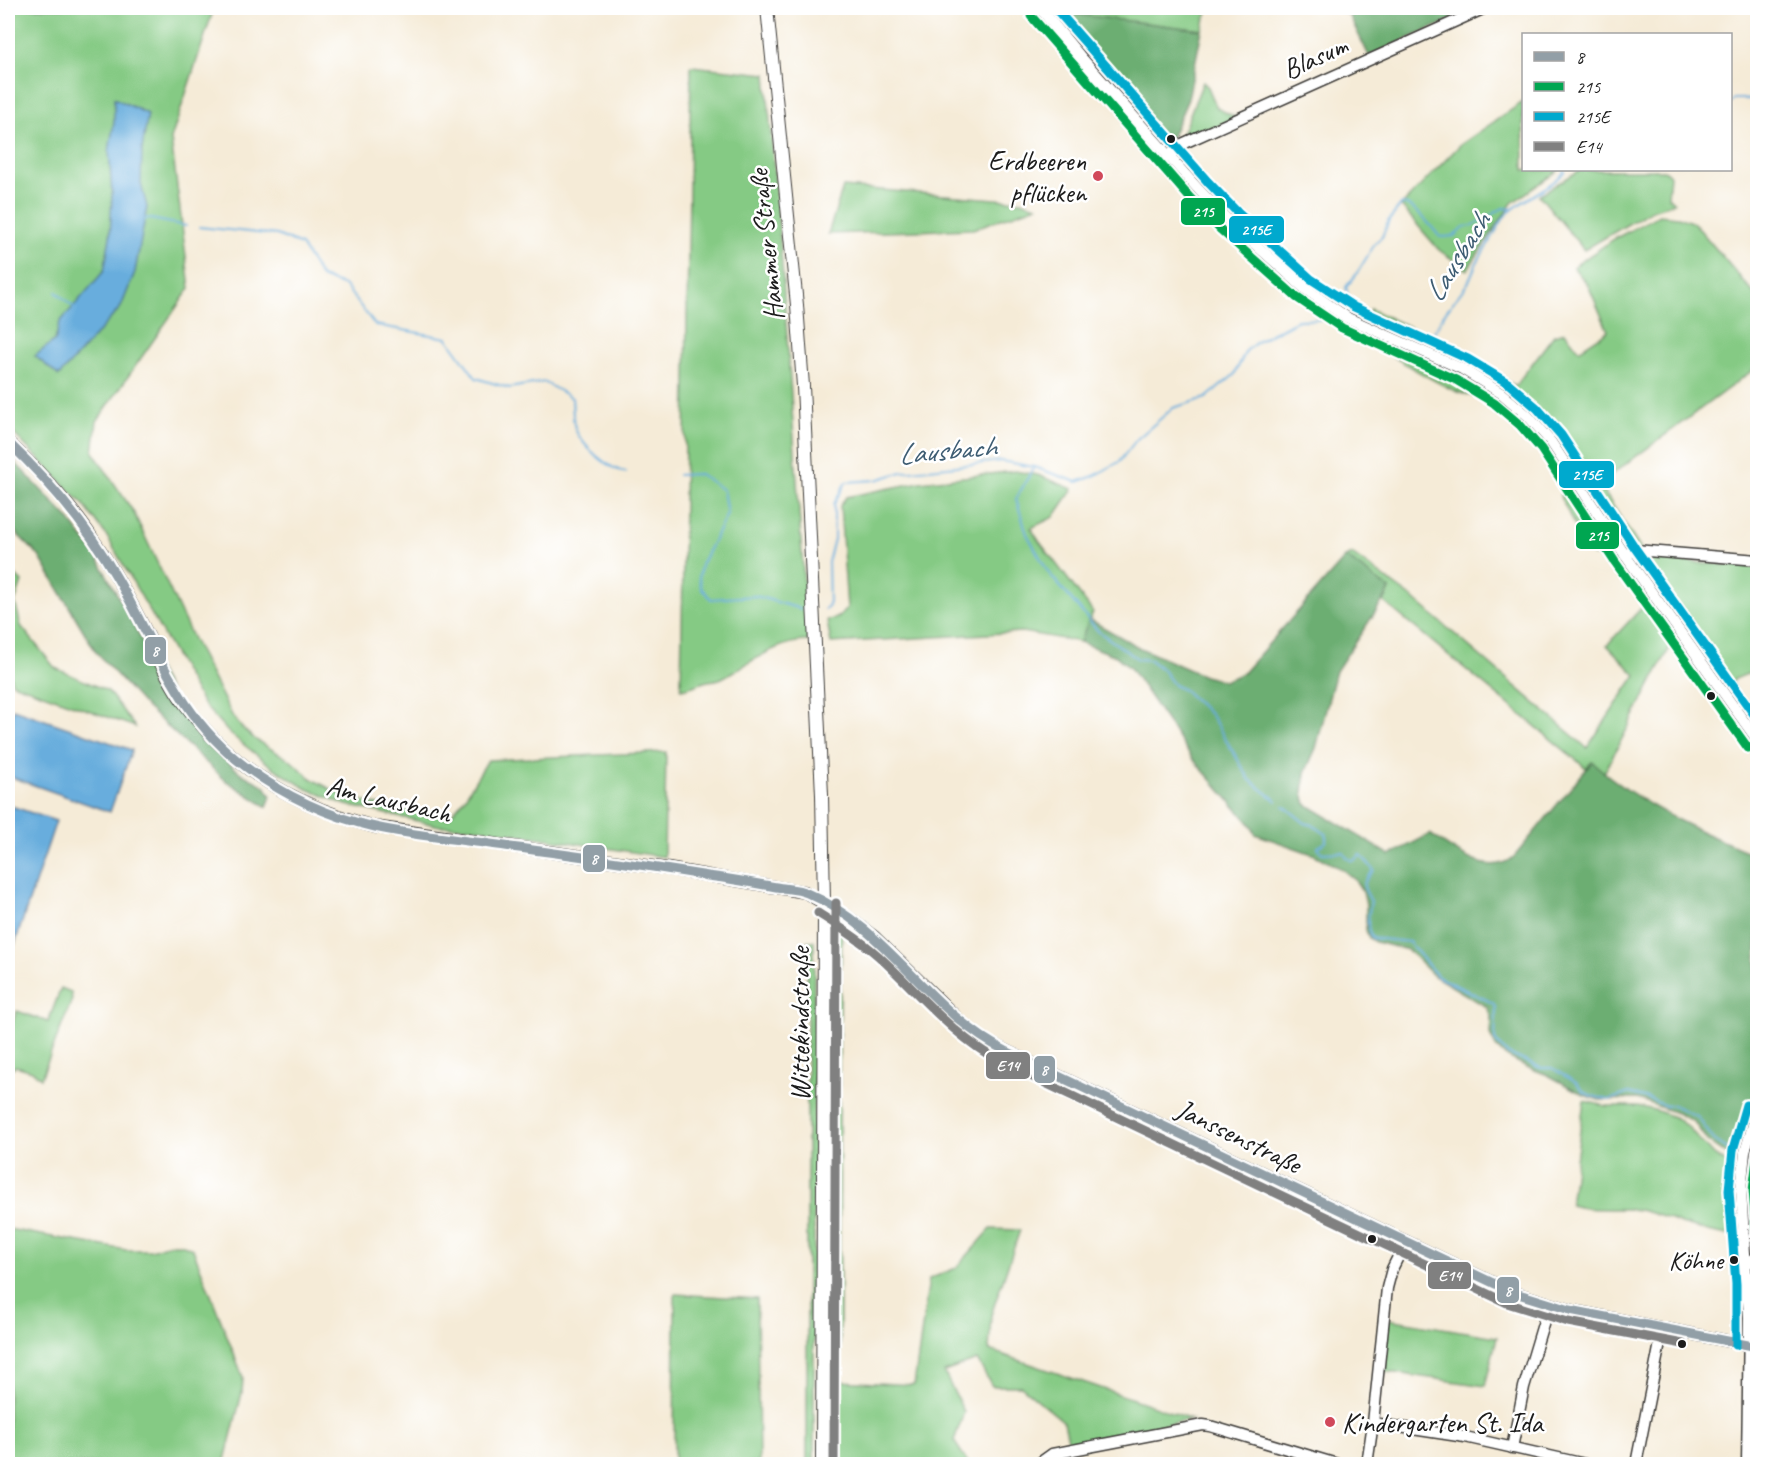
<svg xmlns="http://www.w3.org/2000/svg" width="1765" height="1472" font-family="Caveat,sans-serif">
  <rect width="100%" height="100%" fill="#fff"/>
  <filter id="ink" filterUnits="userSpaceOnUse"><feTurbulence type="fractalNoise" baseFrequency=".0167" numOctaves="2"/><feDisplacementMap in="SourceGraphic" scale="12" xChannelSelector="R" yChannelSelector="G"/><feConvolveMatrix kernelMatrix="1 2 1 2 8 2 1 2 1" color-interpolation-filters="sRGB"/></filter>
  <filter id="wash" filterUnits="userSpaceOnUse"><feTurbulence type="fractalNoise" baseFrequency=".008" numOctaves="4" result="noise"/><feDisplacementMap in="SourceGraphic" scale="24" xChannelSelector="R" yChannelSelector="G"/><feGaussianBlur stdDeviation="1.35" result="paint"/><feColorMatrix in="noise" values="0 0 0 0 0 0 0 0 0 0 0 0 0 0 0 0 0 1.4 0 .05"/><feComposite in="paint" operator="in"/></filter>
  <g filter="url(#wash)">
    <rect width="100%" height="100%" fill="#f5ebd7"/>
    <!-- green -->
    <g fill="#85ca84" stroke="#507350" stroke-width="1.5">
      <polygon points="8,8 214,8 171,139 190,288 97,421 93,452 133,511 194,641 233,717 243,729 256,740 290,760 312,779 338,793 368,803 448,818 462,802 488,760 666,752 664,857 470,827 440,826 346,805 305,788 272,767 229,733 203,704 106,535 83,504 8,428"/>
      <polygon points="1058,8 1208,8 1202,30 1063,13"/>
      <path d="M 691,66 L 766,74 L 782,264 L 808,641 C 776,641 750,664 722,678 C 716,681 710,680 704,682 C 695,685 691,688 681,689 Z"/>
      <polygon points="1203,82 1208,87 1217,108 1237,118 1177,146"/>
      <polygon points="1523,102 1524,170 1559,170 1512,203 1467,270 1439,250 1401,206 1460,145"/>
      <polygon points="1580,170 1664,170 1670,175 1668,197 1674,203 1652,210 1584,250 1539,195"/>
      <polygon points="843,187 1021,201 1037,206 973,229 828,234"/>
      <path d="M 1659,215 L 1678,217 L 1694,223 L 1757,297 L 1757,367 L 1599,484 L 1647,559 L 1757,567 L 1757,670 L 1730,681 L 1757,724 L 1757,753 L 1726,708 L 1674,640 L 1604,773 L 1592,762 L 1586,768 L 1384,602 L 1390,590 L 1346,557 L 1352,554 L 1414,599 L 1587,748 L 1636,675 L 1607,645 L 1648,601 L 1615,552 L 1593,556 L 1581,540 L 1560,495 L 1566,485 C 1548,449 1533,417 1492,401 C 1479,396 1465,396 1453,390 C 1421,375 1392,355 1361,338 L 1370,309 L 1425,334 L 1431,343 L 1487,370 L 1515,386 L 1554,335 L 1565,332 L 1579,350 L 1608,331 L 1588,285 L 1573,267 L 1614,239 Z"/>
      <polygon points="1015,471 1038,475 1073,489 1054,517 1031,528 1039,541 1093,612 1080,642 1022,632 831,643 827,621 840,616 847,608 840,506 846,497 920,482"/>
      <polygon points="8,568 22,582 15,602 21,626 55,668 108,691 135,727 12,683 8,666"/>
      <polygon points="836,925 842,926 839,1043 840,1381 914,1385 929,1279 956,1268 991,1229 1020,1230 991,1315 989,1350 1192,1419 1069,1444 1064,1422 1021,1386 992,1386 977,1360 944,1372 964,1412 954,1441 969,1464 830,1464 832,967"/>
      <rect x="807" y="941" width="7" height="523"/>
      <polygon points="61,988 71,992 72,1000 41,1078 32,1071 16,1066 8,1070 8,1034 17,1011 48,1022"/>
      <path d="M 1584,1101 L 1606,1106 L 1638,1106 L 1658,1111 L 1676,1118 L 1689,1128 L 1712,1154 L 1736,1169 L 1738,1237 C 1718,1233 1698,1230 1679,1223 C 1665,1218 1654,1213 1639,1210 C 1616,1207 1593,1212 1570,1205 Z"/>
      <polygon points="1757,1157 1757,1250 1751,1252 1752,1240 1748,1161"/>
      <polygon points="8,1229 126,1250 151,1250 169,1244 181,1244 193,1249 243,1377 242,1393 224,1464 8,1464"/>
      <polygon points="675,1294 757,1299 759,1464 674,1464"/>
      <polygon points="1388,1319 1497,1337 1485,1386 1382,1371"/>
    </g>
    <!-- forest -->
    <g fill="#6cae72" stroke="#446547" stroke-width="1.5">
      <polygon points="1334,8 1478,8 1369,56 1349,15"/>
      <polygon points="1063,13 1202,30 1188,99 1167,147"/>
      <polygon points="8,455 68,518 96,555 177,706 215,751 242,774 265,786 271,796 267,807 225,780 143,704 96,652 39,556 8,525"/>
      <path d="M 1346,557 L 1390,590 L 1336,671 L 1316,748 L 1305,773 L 1303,793 L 1306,804 L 1390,855 L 1430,834 C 1453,849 1487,879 1514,857 L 1592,762 C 1640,805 1698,832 1757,855 L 1757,1157 L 1748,1161 L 1726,1154 L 1707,1141 L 1694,1122 L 1679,1114 L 1638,1099 L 1599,1100 L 1584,1095 L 1548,1075 L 1527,1067 L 1504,1055 L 1496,1047 L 1490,1035 L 1491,1017 L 1487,1007 L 1434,976 L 1408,950 L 1375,942 L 1369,938 L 1366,930 L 1366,905 L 1363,892 L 1355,880 L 1343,870 L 1315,855 L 1255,834 L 1251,825 L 1192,758 L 1131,669 L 1116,656 L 1080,642 L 1089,619 L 1140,648 L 1204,676 L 1224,681 L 1243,673 Z"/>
    </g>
    <!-- water -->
    <g fill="#68addd" stroke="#42647c" stroke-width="1.5">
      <polygon points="114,98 148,114 142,149 141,184 147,207 135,272 121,307 59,376 35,356 55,340 60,322 104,271 110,237 112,194 109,151 114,122"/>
      <polygon points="13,709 132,750 110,812 8,776 8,725"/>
      <polygon points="8,805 56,821 8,964"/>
    </g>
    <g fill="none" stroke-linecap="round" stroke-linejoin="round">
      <!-- stream -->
      <g stroke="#68addd" stroke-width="2">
        <polyline points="1730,103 1734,99 1758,99"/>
        <polyline points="145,220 146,218 186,226"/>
        <path d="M 199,227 L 277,235 L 301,245 L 321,277 L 345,286 L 375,325 L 447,338 L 476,378 L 509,388 L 544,382 L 572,398 C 573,408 572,422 576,431 C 584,447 609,470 626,472"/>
        <polyline points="56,292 76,309"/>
        <path d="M 1350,309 L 1346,287 L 1356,275 L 1376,242 L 1382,237 L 1389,220 L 1402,204 C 1414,204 1431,226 1439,236 L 1444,237 L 1454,236 L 1464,227 L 1472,226 L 1503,208 L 1512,209"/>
        <polyline points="1348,310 1376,317"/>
        <path d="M 1383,320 L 1425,342 L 1429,341 L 1444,314 L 1468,283 L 1476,264 L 1505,216 C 1523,198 1548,190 1565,172 L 1564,170"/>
        <polyline points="1034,467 1016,499 1027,534 1048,572 1099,632 1138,659 1150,660 1163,670 1174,685 1184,690 1211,715 1250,780 1277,801"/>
        <polyline points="678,475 700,474 723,490 727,514 701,565 699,578 701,588 711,599 756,596 801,609"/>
        <polyline points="825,609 829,605 828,562 834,539 834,504 846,482 876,480 902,472 1001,461 1034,467 1077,482 1094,476 1119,462 1137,439 1173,408 1206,398 1234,375 1246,351 1258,341 1298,320 1336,319"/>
        <path d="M 1284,806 L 1305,823 L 1313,825 L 1326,834 L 1326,842 L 1318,847 L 1322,853 L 1343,852 L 1347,858 L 1353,861 L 1361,855 L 1374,870 C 1361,885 1361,884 1371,901 C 1369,913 1365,927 1372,938 L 1409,942 L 1438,977 L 1493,1003 L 1496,1007 L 1495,1040 L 1506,1053 L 1541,1068 L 1552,1068 L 1575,1082 L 1584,1092 L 1592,1096 L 1609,1100 L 1629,1093 L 1644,1097 L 1666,1106 L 1672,1105 L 1697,1116 L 1714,1140 L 1732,1152"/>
        <polyline points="1750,1161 1758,1167"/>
      </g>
    </g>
  </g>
  <g filter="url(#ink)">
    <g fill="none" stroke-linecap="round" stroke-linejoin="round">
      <defs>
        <g id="minor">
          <polyline points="1040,8 1080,56 1199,190 1229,221 1304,288 1348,318 1462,369 1501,393 1528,416 1551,442 1625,555 1758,741"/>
          <polyline points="1168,157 1182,144 1485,8"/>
          <polyline points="1625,555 1635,550 1758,560"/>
          <polyline points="1747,1263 1751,1262 1758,1254"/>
          <polyline points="1373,1423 1465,1437 1585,1464"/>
          <polyline points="1512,1448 1524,1387 1549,1304"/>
          <polyline points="1038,1464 1052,1454 1203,1425 1210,1426 1337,1464"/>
          <polyline points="1367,1464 1373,1423 1387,1288 1392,1269 1406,1241"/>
          <polyline points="1636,1464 1663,1328"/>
          <polyline points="1747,1464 1749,1317 1741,1190 1745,1152 1758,1108"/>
        </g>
        <g id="major">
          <polyline points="767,8 797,305 803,386 822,795 824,903 822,1464"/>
          <path d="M 8,442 C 40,472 70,504 94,541 C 115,571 132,604 148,636 C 158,657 168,681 182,700 C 229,768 296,807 375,827 L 669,869 L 805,892 L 848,917 L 874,937 L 966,1027 L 988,1042 L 1006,1051 L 1512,1292 L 1570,1310 L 1758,1347"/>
        </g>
      </defs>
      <!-- minor casing -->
      <use href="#minor" stroke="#3d3b38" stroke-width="13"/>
      <!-- major casing -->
      <use href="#major" stroke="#3d3b38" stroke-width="14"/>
      <!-- minor -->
      <use href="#minor" stroke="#fff" stroke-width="10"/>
      <!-- major -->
      <use href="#major" stroke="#fff" stroke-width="12"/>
      <defs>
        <path id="bus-1" d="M 8,442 C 51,483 88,527 117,578 C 158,648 176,715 246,767 C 283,795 329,817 375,827 C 415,836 458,839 498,845 C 568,855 639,864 708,876 C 731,879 754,883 776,887 C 786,889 798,889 807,893 C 887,927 929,1013 1006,1051 L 1512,1292 L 1570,1310 L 1758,1347"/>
        <g id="bus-2">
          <polyline points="1031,16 1190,198 1221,230 1296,297 1342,328 1456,380 1494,403 1520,425 1541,449 1615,562 1748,748"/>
          <polyline points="1758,1152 1753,1190 1758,1250"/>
        </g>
        <g id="bus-3">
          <polyline points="1055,8 1208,182 1237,212 1311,279 1354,307 1468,359 1508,383 1537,408 1561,435 1635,548 1758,720"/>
          <polyline points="1736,1345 1736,1284 1729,1190 1733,1150 1746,1105"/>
        </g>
        <g id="bus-4">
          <path d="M 818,913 C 841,928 865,943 885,962 C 923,998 955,1037 1001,1062 L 1507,1303 L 1568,1322 L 1683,1344"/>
          <polyline points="834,1464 836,903"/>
        </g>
      </defs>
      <!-- bus-1 casing -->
      <use href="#bus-1" stroke="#fff" stroke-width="14"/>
      <!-- bus-2 casing -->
      <use href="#bus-2" stroke="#fff" stroke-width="14"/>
      <!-- bus-3 casing -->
      <use href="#bus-3" stroke="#fff" stroke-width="14"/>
      <!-- bus-4 casing -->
      <use href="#bus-4" stroke="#fff" stroke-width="14"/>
      <!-- bus-1 -->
      <use href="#bus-1" stroke="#929fa7" stroke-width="9"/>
      <!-- bus-2 -->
      <use href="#bus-2" stroke="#00a651" stroke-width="9"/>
      <!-- bus-3 -->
      <use href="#bus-3" stroke="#00a9ce" stroke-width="9"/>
      <!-- bus-4 -->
      <use href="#bus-4" stroke="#808080" stroke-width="9"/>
    </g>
  </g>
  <!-- markers -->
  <g fill="#1c1c1c" stroke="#fff" stroke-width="2">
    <circle cx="1171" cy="139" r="5"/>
    <circle cx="1711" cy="696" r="5"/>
    <circle cx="1372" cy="1239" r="5"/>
    <circle cx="1734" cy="1260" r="5"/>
    <circle cx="1682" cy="1344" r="5"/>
  </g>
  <g fill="#d1495b" stroke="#fff" stroke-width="2">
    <circle cx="1098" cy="176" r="6"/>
    <circle cx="1330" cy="1422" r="6"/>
  </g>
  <g text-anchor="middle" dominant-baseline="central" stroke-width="5" stroke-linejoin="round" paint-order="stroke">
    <!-- bus labels -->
    <g font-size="26" fill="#1c1c1c" stroke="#fff" text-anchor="end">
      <text x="1723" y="1260">Köhne</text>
    </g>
    <!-- street labels -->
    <g font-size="28" fill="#1c1c1c" stroke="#fff">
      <text transform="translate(1315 57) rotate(-24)">Blasum</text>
      <text transform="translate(766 245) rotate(-96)">Hammer Straße</text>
      <text transform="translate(389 799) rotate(13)">Am Lausbach</text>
      <text transform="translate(799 1024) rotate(-90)">Wittekindstraße</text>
      <text transform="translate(1239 1136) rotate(26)">Janssenstraße</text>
    </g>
    <!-- poi labels -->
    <g font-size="28" fill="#1c1c1c" stroke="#fff" text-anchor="end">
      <text x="1086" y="160">Erdbeeren<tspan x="1086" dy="32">pflücken</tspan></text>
      <text x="1342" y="1422" text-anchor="start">Kindergarten St. Ida</text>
    </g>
    <!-- water labels -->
    <g font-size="30" font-style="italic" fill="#3e5d73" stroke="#fff">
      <text transform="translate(1457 257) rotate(-58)">Lausbach</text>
      <text transform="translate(947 450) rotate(-5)">Lausbach</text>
    </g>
  </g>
  <g stroke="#fff" stroke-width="2">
    <rect x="1180" y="197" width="46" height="29" rx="6" fill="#00a651"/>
    <rect x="1228" y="215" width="57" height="29" rx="6" fill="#00a9ce"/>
    <rect x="1558" y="460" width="57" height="29" rx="6" fill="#00a9ce"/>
    <rect x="1575" y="521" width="45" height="29" rx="6" fill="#00a651"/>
    <rect x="144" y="636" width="23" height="29" rx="6" fill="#929fa7"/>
    <rect x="582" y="844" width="24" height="29" rx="6" fill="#929fa7"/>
    <rect x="985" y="1051" width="46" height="29" rx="6" fill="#808080"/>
    <rect x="1033" y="1055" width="23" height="29" rx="6" fill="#929fa7"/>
    <rect x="1427" y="1261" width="45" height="29" rx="6" fill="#808080"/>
    <rect x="1496" y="1276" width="24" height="28" rx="6" fill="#929fa7"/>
  </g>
  <g font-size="16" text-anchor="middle" font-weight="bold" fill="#fff">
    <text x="1203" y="217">215</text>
    <text x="1256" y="235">215E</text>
    <text x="1587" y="480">215E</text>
    <text x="1598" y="541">215</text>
    <text x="155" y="656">8</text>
    <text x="594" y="864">8</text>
    <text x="1008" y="1071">E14</text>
    <text x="1044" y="1075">8</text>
    <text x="1450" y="1281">E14</text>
    <text x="1508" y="1296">8</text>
  </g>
  <!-- margin -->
  <rect width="1765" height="1472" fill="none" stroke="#fff" stroke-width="30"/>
  <!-- legend -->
  <rect x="1522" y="33" width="210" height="138" fill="#ffffff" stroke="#a4a4a4" stroke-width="1.5"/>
  <rect x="1534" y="52" width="30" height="9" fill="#929fa7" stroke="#a4a4a4" stroke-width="1.5"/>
  <text x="1576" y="63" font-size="18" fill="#1c1c1c">8</text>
  <rect x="1534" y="82" width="30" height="9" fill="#00a651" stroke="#a4a4a4" stroke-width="1.5"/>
  <text x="1576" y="93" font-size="18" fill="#1c1c1c">215</text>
  <rect x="1534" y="112" width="30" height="9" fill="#00a9ce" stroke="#a4a4a4" stroke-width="1.5"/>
  <text x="1576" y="123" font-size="18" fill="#1c1c1c">215E</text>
  <rect x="1534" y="142" width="30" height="9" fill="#808080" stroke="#a4a4a4" stroke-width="1.5"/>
  <text x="1576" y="153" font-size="18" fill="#1c1c1c">E14</text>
</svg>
